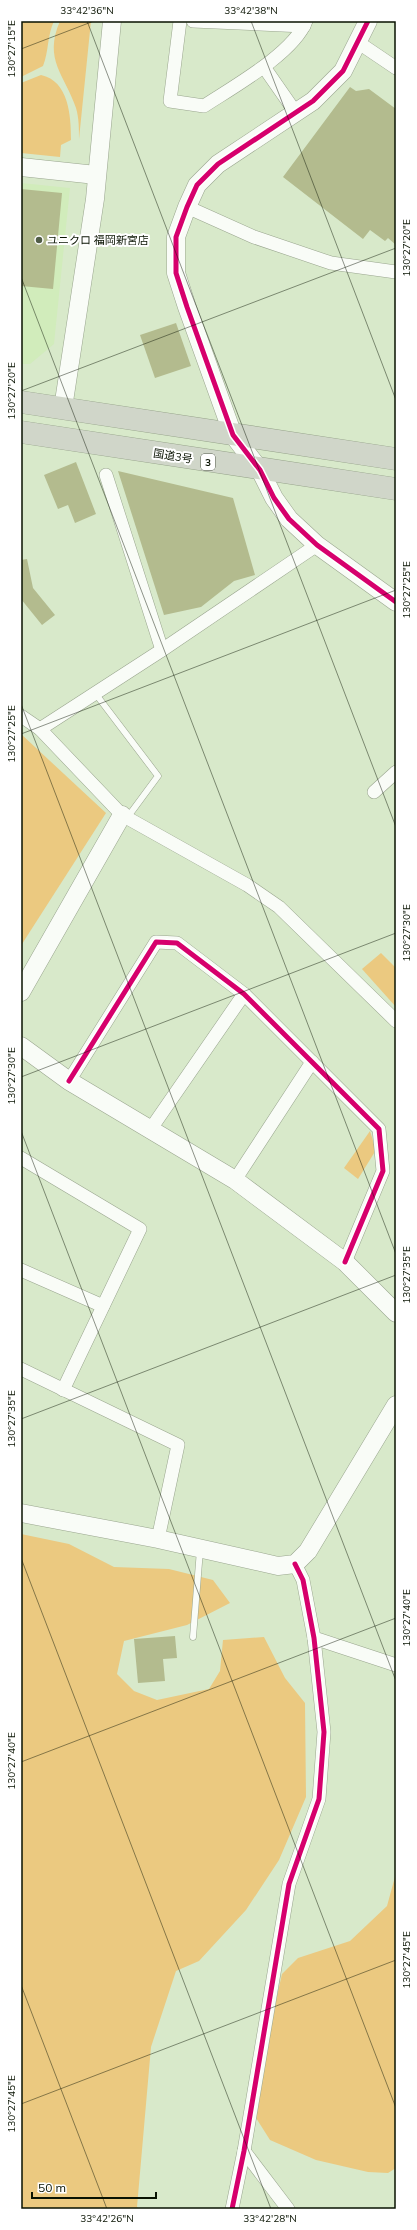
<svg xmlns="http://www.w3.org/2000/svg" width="417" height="2230" font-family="Mulish,'Noto Sans JP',sans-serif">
  <rect width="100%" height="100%" fill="#d8e9ca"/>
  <!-- built -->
  <polygon fill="#d1ecbb" points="21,183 70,188 54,344 30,364 21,364"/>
  <!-- green -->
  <g fill="#ebc980">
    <path d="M 21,21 L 54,21 C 47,36 49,51 43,66 L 21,77 Z"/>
    <path d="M 60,21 L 91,21 L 79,139 C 79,129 79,118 76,108 C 65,75 43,60 60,21 Z"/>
    <path d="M 41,75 C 69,81 71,116 71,140 L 61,145 L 60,157 L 21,153 L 21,83 Z"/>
    <polygon points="21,734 106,813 22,944 21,943"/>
    <polygon points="381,953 396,968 396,1007 362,969"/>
    <polygon points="370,1131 376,1150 358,1179 344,1168"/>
    <polygon points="21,1534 69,1544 114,1567 169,1569 213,1580 230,1603 187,1625 124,1641 117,1674 134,1691 157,1700 209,1689 220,1671 223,1640 264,1637 285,1678 305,1703 306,1797 279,1860 246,1910 199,1961 176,1971 151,2047 137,2207 140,2209 21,2209"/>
    <polygon points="396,1873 396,2168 388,2173 368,2172 316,2160 270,2140 251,2110 282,1974 298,1958 350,1941 387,1906"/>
  </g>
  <!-- building -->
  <g fill="#b3bb8e">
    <polygon points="350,87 356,91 369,89 396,109 396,245 388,238 385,241 370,230 363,239 283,177"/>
    <polygon points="21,189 62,193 53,289 21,286"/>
    <polygon points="176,323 191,366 155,378 140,335"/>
    <polygon points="76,462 96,514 75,523 68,505 58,509 44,475"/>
    <polygon points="118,471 233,498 255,575 234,581 201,607 164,615"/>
    <polygon points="27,559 33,588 55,615 42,625 21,599 21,560"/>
    <polygon points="175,1636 177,1658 163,1659 165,1681 138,1683 134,1639"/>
  </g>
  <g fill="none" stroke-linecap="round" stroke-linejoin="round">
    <defs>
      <g id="lane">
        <polyline points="95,693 158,776 127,818"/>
        <polyline points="193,1637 200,1550"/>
      </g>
      <g id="street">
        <path d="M 180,21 L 170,101 L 204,106 C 233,87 294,53 306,21"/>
        <polyline points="193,21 304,26"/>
        <polyline points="359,43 396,68"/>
        <polyline points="264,67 296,113"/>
        <polyline points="187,207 254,237 331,263 396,272"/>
        <polyline points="106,475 162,650"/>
        <polyline points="21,716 40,729 122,815 247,885 279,907 396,1021"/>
        <polyline points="40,729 162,650 317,545"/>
        <polyline points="374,792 396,772"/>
        <polyline points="69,1081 156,942 177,943 244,994 379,1129 383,1171 345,1262"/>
        <polyline points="150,1130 244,994"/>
        <polyline points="21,1158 140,1229 63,1390"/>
        <polyline points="235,1180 312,1062"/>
        <polyline points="21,1270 103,1306"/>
        <polyline points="21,1369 178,1445 158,1539"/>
        <polyline points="314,1638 396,1665"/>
        <polyline points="244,2151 288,2209"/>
        <polyline points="232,2209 244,2151 289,1884 319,1799 324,1732 314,1638 303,1580 295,1564"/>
      </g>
      <g id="secondary">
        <polyline points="368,21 343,71 313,101 218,164 197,185 187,207 176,237 176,273 187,307 233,435 260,470 274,498 289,519 317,545 396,602"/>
        <polyline points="21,167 96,175"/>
        <polyline points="63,408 95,199 112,21"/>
        <polyline points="21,992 122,815"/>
        <polyline points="21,1046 69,1081 235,1180 345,1262 396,1313"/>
        <polyline points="21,1513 158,1539 278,1566 295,1564 308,1551 396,1405"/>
      </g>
      <g id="highway">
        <polyline points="21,402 396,459"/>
        <polyline points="21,432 396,489"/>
      </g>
    </defs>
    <!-- lane casing -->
    <use href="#lane" stroke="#99a58e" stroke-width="7"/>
    <!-- street casing -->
    <use href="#street" stroke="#99a58e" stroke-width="14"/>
    <!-- secondary casing -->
    <use href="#secondary" stroke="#99a58e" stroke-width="19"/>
    <!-- highway casing -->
    <use href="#highway" stroke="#929f86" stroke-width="23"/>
    <!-- lane -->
    <use href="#lane" stroke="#f9fcf7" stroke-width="6"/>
    <!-- street -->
    <use href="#street" stroke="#f9fcf7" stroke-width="13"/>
    <!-- secondary -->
    <use href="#secondary" stroke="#f9fcf7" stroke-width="18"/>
    <!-- highway -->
    <use href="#highway" stroke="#d0d6c9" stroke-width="22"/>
    <defs>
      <g id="cycleway">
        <polyline points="368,21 343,71 313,101 218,164 197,185 187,207 176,237 176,273 187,307 233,435 260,470 274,498 289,519 317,545 396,602"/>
        <polyline points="69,1081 156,942 177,943 244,994 379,1129 383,1171 345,1262"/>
        <polyline points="232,2209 244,2151 289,1884 319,1799 324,1732 314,1638 303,1580 295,1564"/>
      </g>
    </defs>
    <!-- cycleway casing -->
    <use href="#cycleway" stroke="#fff" stroke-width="8"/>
    <!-- cycleway -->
    <use href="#cycleway" stroke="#d6006c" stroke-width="5"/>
  </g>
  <!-- ticks -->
  <path fill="none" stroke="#081201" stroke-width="1" stroke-opacity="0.45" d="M 87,21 L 396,827M 251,21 L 396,400M 21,49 L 94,21M 21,277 L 396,1254M 21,391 L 396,248M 21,704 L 396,1681M 21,734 L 396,590M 21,1077 L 396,933M 21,1131 L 396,2108M 21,1419 L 396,1275M 21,1558 L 271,2209M 21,1762 L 396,1618M 21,1985 L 107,2209M 21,2104 L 396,1960"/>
  <!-- markers -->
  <circle fill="#515d47" stroke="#fff" stroke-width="1.5" cx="39" cy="240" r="4"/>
  <g text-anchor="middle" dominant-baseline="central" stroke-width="4" stroke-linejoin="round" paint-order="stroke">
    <!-- shield labels -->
    <rect fill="#fff" stroke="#52594d" stroke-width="1" x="201" y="454" width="14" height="16" rx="3"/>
    <g font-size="10" font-weight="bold" fill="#081201">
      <text x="208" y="462">3</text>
    </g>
    <!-- poi labels -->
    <g font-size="11" fill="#081201" stroke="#fff" text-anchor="start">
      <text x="47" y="240">ユニクロ 福岡新宮店</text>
    </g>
    <!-- street labels -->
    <g font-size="11" fill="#081201" stroke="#fff">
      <text transform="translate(173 456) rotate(9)">国道3号</text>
    </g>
  </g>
  <!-- border -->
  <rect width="417" height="2230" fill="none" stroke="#ffffff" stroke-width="44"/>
  <!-- scale -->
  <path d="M32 2192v6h124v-6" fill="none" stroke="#081201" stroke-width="2"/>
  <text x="38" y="2192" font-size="12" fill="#081201" stroke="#ffffff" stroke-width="3" paint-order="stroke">50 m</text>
  <rect x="22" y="22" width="373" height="2186" fill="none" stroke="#081201" stroke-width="1.5"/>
  <g font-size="10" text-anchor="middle" fill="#081201">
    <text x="87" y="14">33°42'36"N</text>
    <text x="251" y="14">33°42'38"N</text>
    <text transform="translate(11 49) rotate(-90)" y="4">130°27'15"E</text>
    <text transform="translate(406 248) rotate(-90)" y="4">130°27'20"E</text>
    <text transform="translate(11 391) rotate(-90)" y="4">130°27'20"E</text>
    <text transform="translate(406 590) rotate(-90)" y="4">130°27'25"E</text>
    <text transform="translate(11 734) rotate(-90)" y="4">130°27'25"E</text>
    <text transform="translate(406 933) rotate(-90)" y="4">130°27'30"E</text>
    <text transform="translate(11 1076) rotate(-90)" y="4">130°27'30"E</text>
    <text transform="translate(406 1275) rotate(-90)" y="4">130°27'35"E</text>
    <text transform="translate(11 1419) rotate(-90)" y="4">130°27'35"E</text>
    <text transform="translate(406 1618) rotate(-90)" y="4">130°27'40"E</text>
    <text transform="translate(11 1761) rotate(-90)" y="4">130°27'40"E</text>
    <text transform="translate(406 1960) rotate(-90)" y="4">130°27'45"E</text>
    <text transform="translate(11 2104) rotate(-90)" y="4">130°27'45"E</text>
    <text x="107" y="2222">33°42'26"N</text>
    <text x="270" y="2222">33°42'28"N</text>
  </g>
</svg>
